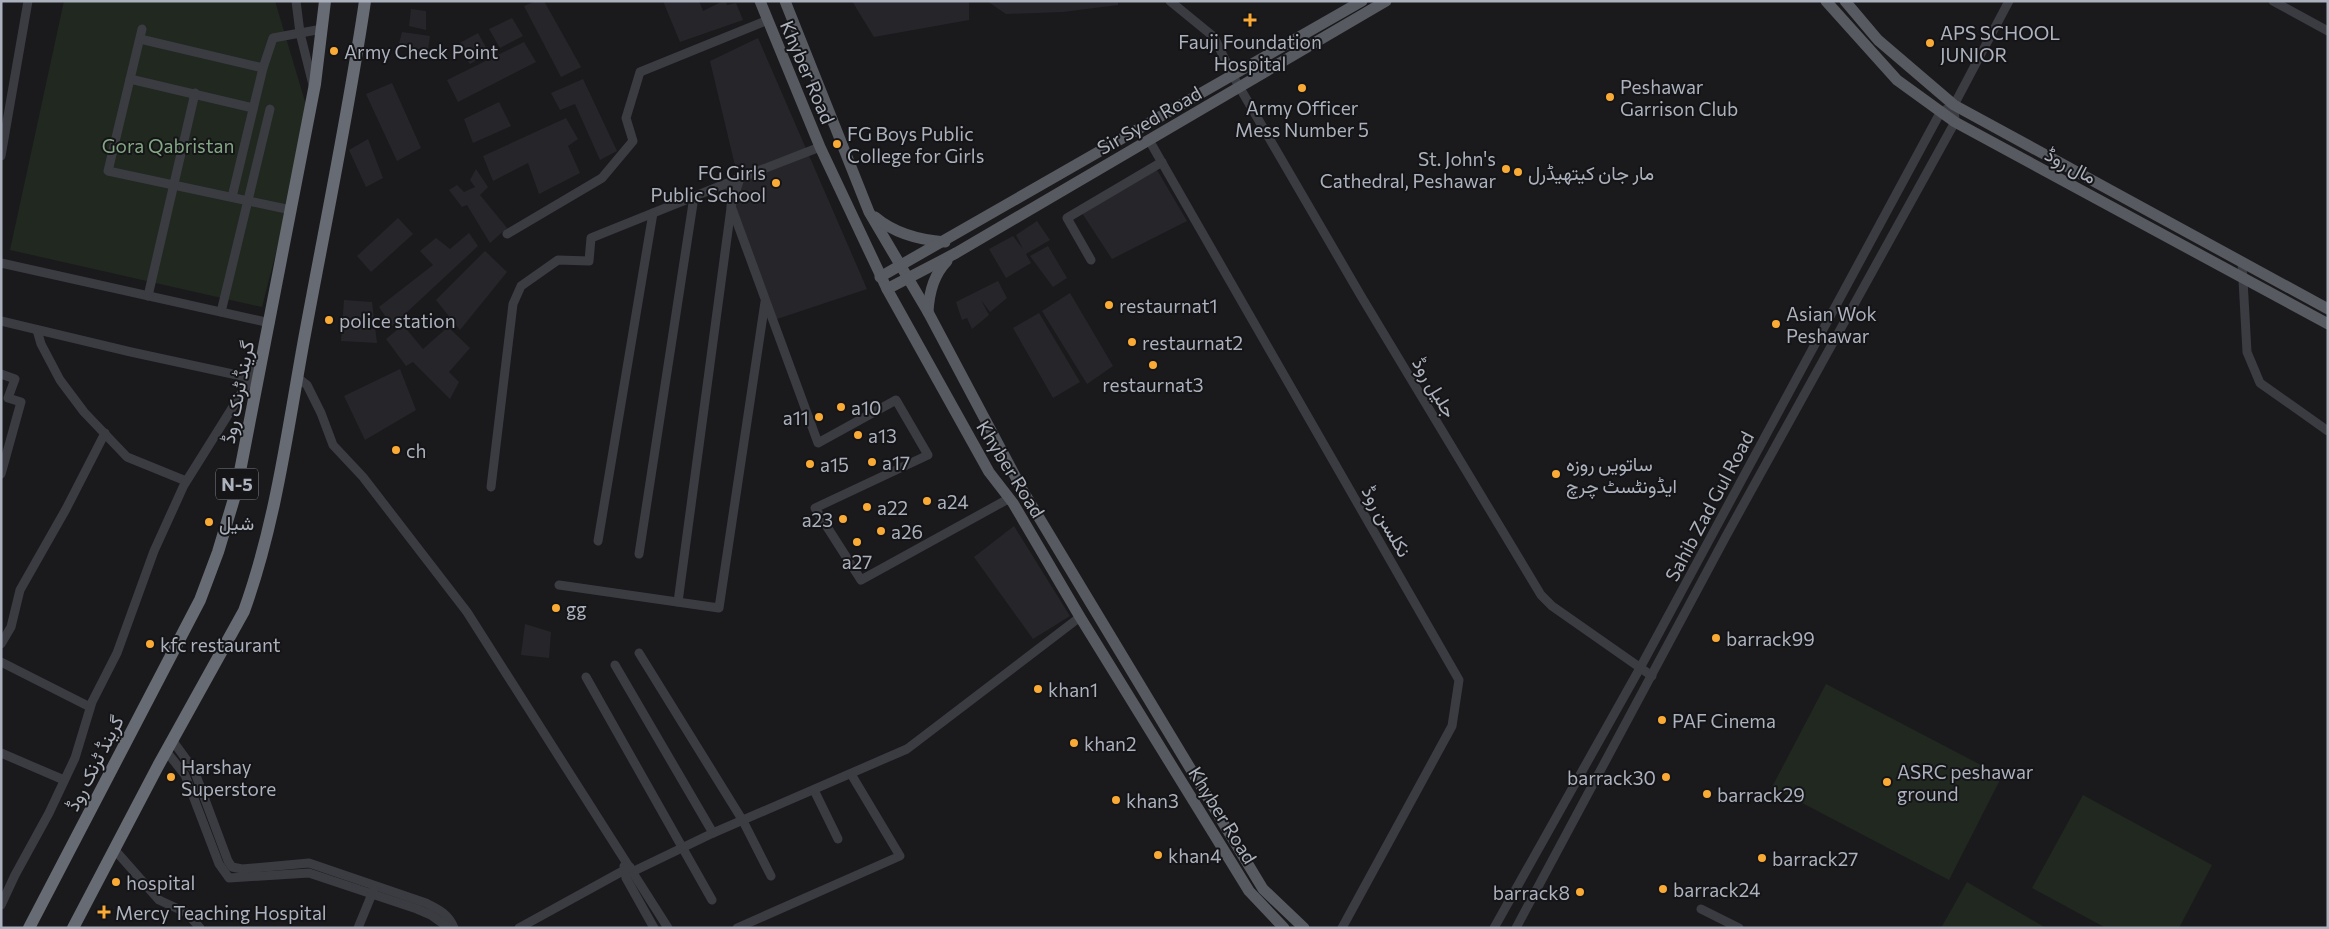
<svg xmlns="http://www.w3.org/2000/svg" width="2329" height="929" font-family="Commissioner,Vazirmatn,sans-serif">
  <rect width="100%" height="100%" fill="#1a1a1d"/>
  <!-- built -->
  <g fill="#26262a">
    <polygon points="536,1 544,1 581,67 561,77 524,6"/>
    <polygon points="663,1 699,1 703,11 723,1 726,1 727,5 736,3 743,20 680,42"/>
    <polygon points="852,1 969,1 969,20 874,37"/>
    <polygon points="987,1 1118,1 1118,5 1063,12 1006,14"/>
    <polygon points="411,9 426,11 426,30 409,26"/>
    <polygon points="512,18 523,36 500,48 489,29"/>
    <polygon points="402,32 430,36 428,50 398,47"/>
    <polygon points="478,33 489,53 470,64 456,45"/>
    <polygon points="758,38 867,289 771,321 724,189 738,178 710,61"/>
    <polygon points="524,42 536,62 458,102 447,80"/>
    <polygon points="583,79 617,151 600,160 575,104 560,110 551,93"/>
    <polygon points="392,83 421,148 397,161 366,94"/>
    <polygon points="499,102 511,126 473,143 464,119"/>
    <polygon points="566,118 578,139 568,146 580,173 539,194 528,163 493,181 483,156"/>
    <polygon points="368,139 383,178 366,187 349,150"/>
    <polygon points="476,169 488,187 480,195 507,228 490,243 467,205 462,207 449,190 457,185 464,192 475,187 470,180"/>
    <polygon points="1157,170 1187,221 1112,259 1082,213"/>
    <polygon points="398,218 413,234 371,272 357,256"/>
    <polygon points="1037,221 1050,240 1026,254 1031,263 1006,278 989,249 1013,236 1023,249 1016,235"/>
    <polygon points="469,233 478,246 392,326 379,307 433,265 420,251 436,238 450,249"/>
    <polygon points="1048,246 1067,278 1053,287 1030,256"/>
    <polygon points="485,251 507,272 460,330 436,300"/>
    <polygon points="998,281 1007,298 990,312 981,300 989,315 972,329 967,318 962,320 956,302"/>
    <polygon points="1070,293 1113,366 1087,384 1042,311"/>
    <polygon points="344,300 372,302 377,343 341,341"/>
    <polygon points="1039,313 1080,382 1053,398 1013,328"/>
    <polygon points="403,325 423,349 448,327 470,348 449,372 459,382 450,399 413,362 406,366 386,339"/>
    <polygon points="400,369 416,410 365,440 344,396"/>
    <polygon points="1014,526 1070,616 1033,639 974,557"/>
    <polygon points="525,624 551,632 549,658 521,655"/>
  </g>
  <!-- green -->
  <g fill="#202820">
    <polygon points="64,1 275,1 306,105 300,159 262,307 10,250"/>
    <polygon points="1826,684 2002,776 1949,880 1772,787"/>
    <polygon points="2083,795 2212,865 2179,928 2106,928 2032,888"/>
    <polygon points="1967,882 2046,928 1941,928"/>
  </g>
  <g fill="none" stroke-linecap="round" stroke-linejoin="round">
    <!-- minor -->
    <g stroke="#3b3c42" stroke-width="9">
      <polyline points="296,1 300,33 313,85"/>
      <polyline points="1170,1 1214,37 1233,76 1361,296 1541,595 1552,606 1652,676"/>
      <polyline points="2273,1 2328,31"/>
      <polyline points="142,29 108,171 291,210"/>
      <polyline points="140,39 263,68"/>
      <polyline points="130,79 253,108"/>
      <polyline points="1149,140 1459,680 1452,726 1342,928"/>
      <polyline points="820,147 740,178 731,206 818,443 896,400 928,455 815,508 861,580 1010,498"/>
      <polyline points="1,156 28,1"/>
      <polyline points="232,197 263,68 273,38 322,29"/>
      <polyline points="507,234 602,178 633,141 626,118 640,72 768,20"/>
      <polyline points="1091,260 1067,218 1162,162"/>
      <polyline points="2242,262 2247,352 2260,383 2328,431"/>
      <polyline points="1,263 270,323 269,326"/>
      <polyline points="148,296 195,93"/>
      <polyline points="221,312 270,109"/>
      <polyline points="1,321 131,352 251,378"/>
      <polyline points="37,330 41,344 60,380 84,412 127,457 186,481"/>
      <polyline points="1,374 15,379 8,398 21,402 1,474"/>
      <polyline points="298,378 307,385 321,413 333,445 363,477 467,612 668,928"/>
      <polyline points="491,487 513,304 521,286 558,260 589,261 591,238 740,178"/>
      <polyline points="598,541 653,213"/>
      <polyline points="639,554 694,197"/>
      <polyline points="559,585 719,608 765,302"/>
      <polyline points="678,602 731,208"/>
      <polyline points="1,644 11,627 20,590 66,509 105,433"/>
      <polyline points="639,653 743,821 771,876"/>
      <polyline points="1,662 90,707"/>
      <polyline points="615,665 713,833"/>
      <polyline points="586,677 712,900"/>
      <path d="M 172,740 L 194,770 L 228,861 L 232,867 L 242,869 L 309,863 L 426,903 C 438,909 449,914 454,928"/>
      <polyline points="166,751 185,775 219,864 229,878 309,873 417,909 431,915 449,928"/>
      <polyline points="1,753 64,780"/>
      <polyline points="814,790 838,839"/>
      <polyline points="114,849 159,900 187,913 200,928"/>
      <polyline points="624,866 626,878 654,928"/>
      <polyline points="632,872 713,833 907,749 1080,617"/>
      <polyline points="1,905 15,875 49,813 75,758 92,702 117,653 154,551 184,485 251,378 256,364"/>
      <polyline points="1701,909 1739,928"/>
      <polyline points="358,928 374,889"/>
      <polyline points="519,928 630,867"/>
      <polyline points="737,928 900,856 851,774"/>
      <polyline points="1494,928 1640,668 1940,113 1954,105"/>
      <polyline points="1516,928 1726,536 1955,122 1954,105 2009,1"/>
    </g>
    <!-- major -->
    <g stroke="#575a61" stroke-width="11">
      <polyline points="760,1 820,147 887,289 989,472 1013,503 1080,617 1249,891 1284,928"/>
      <polyline points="785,1 869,212 928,312 1023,491 1263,889 1304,928"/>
      <polyline points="1826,1 1897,80 1955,122 2328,324"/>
      <polyline points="1845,1 1878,40 1954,105 2328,309"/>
      <path d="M 875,217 C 894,233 920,240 945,242"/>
      <polyline points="880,277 1362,1"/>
      <polyline points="887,289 956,253 1386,1"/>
      <path d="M 928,312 C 929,293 933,275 947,261"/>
    </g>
    <!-- highway -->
    <g stroke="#676b73" stroke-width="12">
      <polyline points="29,928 200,600 218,552 236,492 315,84 325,1"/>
      <path d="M 73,928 L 158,766 L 244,611 C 275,525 287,434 303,345 C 324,230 348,116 365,1"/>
    </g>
  </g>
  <!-- markers -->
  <g fill="#faab35" stroke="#151518" stroke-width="2">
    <path d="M1247.5 12.5h5v5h5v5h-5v5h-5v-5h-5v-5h5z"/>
    <circle cx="1930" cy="43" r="5"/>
    <circle cx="334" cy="51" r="5"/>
    <circle cx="1302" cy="88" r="5"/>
    <circle cx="1610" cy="97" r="5"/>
    <circle cx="837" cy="144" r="5"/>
    <circle cx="1506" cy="169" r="5"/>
    <circle cx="1518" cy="172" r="5"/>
    <circle cx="776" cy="183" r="5"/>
    <circle cx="1109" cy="305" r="5"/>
    <circle cx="329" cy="320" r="5"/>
    <circle cx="1776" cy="324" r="5"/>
    <circle cx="1132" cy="342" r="5"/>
    <circle cx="1153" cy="365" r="5"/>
    <circle cx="841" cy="407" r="5"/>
    <circle cx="819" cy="417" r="5"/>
    <circle cx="858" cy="435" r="5"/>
    <circle cx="396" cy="450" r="5"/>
    <circle cx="872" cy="462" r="5"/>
    <circle cx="810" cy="464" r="5"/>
    <circle cx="1556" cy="474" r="5"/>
    <circle cx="927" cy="501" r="5"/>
    <circle cx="867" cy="507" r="5"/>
    <circle cx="843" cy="519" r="5"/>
    <circle cx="209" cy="522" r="5"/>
    <circle cx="881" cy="531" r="5"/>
    <circle cx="857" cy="542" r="5"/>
    <circle cx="556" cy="608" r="5"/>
    <circle cx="1716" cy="638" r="5"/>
    <circle cx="150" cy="644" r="5"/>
    <circle cx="1038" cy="689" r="5"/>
    <circle cx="1662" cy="720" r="5"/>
    <circle cx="1074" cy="743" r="5"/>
    <circle cx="171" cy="777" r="5"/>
    <circle cx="1666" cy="777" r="5"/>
    <circle cx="1887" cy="782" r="5"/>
    <circle cx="1707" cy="794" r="5"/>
    <circle cx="1116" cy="800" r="5"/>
    <circle cx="1158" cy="855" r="5"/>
    <circle cx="1762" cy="858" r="5"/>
    <circle cx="116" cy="882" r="5"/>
    <circle cx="1663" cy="889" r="5"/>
    <circle cx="1580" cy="892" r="5"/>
    <path d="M101.5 904.5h5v5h5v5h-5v5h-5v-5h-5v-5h5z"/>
  </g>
  <g text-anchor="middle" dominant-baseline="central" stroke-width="4" stroke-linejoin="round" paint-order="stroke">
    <!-- shield labels -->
    <rect fill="#151518" stroke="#7f838c" stroke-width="1" x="216" y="468.5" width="42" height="31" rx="4"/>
    <g font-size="18" font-weight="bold" fill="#acb2bd">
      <text x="237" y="484">N-5</text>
    </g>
    <!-- poi labels -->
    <g font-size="19" fill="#acb2bd" stroke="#151518" text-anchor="start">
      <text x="1940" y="32">APS SCHOOL<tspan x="1940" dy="22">JUNIOR</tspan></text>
      <text x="1250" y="41" text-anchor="middle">Fauji Foundation<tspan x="1250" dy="22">Hospital</tspan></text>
      <text x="344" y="51">Army Check Point</text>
      <text x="1620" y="86">Peshawar<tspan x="1620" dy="22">Garrison Club</tspan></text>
      <text x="1302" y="107" text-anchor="middle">Army Officer<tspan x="1302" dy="22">Mess Number 5</tspan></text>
      <text x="847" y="133">FG Boys Public<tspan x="847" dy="22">College for Girls</tspan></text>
      <text x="1496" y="158" text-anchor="end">St. John's<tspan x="1496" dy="22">Cathedral, Peshawar</tspan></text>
      <text x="766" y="172" text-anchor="end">FG Girls<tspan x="766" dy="22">Public School</tspan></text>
      <text x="1528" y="172">مار جان کیتھیڈرل</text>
      <text x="1119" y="305">restaurnat1</text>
      <text x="1786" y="313">Asian Wok<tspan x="1786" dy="22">Peshawar</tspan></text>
      <text x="339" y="320">police station</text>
      <text x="1142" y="342">restaurnat2</text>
      <text x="1153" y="384" text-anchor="middle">restaurnat3</text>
      <text x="851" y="407">a10</text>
      <text x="809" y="417" text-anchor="end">a11</text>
      <text x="868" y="435">a13</text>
      <text x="406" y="450">ch</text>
      <text x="882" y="462">a17</text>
      <text x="1566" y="463">ساتویں روزہ<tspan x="1566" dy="22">ایڈونٹسٹ چرچ</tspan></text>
      <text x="820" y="464">a15</text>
      <text x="937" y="501">a24</text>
      <text x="877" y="507">a22</text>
      <text x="833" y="519" text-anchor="end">a23</text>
      <text x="219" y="522">شیل</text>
      <text x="891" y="531">a26</text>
      <text x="857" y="561" text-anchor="middle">a27</text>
      <text x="566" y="608">gg</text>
      <text x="1726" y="638">barrack99</text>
      <text x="160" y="644">kfc restaurant</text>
      <text x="1048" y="689">khan1</text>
      <text x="1672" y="720">PAF Cinema</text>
      <text x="1084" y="743">khan2</text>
      <text x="181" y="766">Harshay<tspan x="181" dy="22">Superstore</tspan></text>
      <text x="1897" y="771">ASRC peshawar<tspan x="1897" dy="22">ground</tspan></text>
      <text x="1656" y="777" text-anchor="end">barrack30</text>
      <text x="1717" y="794">barrack29</text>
      <text x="1126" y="800">khan3</text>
      <text x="1168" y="855">khan4</text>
      <text x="1772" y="858">barrack27</text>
      <text x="126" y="882">hospital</text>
      <text x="1673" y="889">barrack24</text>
      <text x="1570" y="892" text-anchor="end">barrack8</text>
      <text x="115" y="912">Mercy Teaching Hospital</text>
    </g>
    <!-- street labels -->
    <g font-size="19" fill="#acb2bd" stroke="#151518">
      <text transform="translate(808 72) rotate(67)">Khyber Road</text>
      <text transform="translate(1149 120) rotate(-30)">Sir Syed Road</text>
      <text transform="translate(2071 165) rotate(28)">مال روڈ</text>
      <text transform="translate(1435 387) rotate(59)">جلیل روڈ</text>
      <text transform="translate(237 392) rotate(-79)">گرینڈ ٹرنک روڈ</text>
      <text transform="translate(1011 469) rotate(58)">Khyber Road</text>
      <text transform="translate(1709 506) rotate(-62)">Sahib Zad Gul Road</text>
      <text transform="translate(1387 521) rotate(60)">نکلسن روڈ</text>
      <text transform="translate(94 763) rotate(-63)">گرینڈ ٹرنک روڈ</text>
      <text transform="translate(1223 815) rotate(58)">Khyber Road</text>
    </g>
    <!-- park labels -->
    <g font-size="19" fill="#83a883" stroke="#151518">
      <text x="168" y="145">Gora Qabristan</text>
    </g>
  </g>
  <!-- border -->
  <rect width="2329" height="929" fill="none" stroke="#acb2bd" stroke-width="5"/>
</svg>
